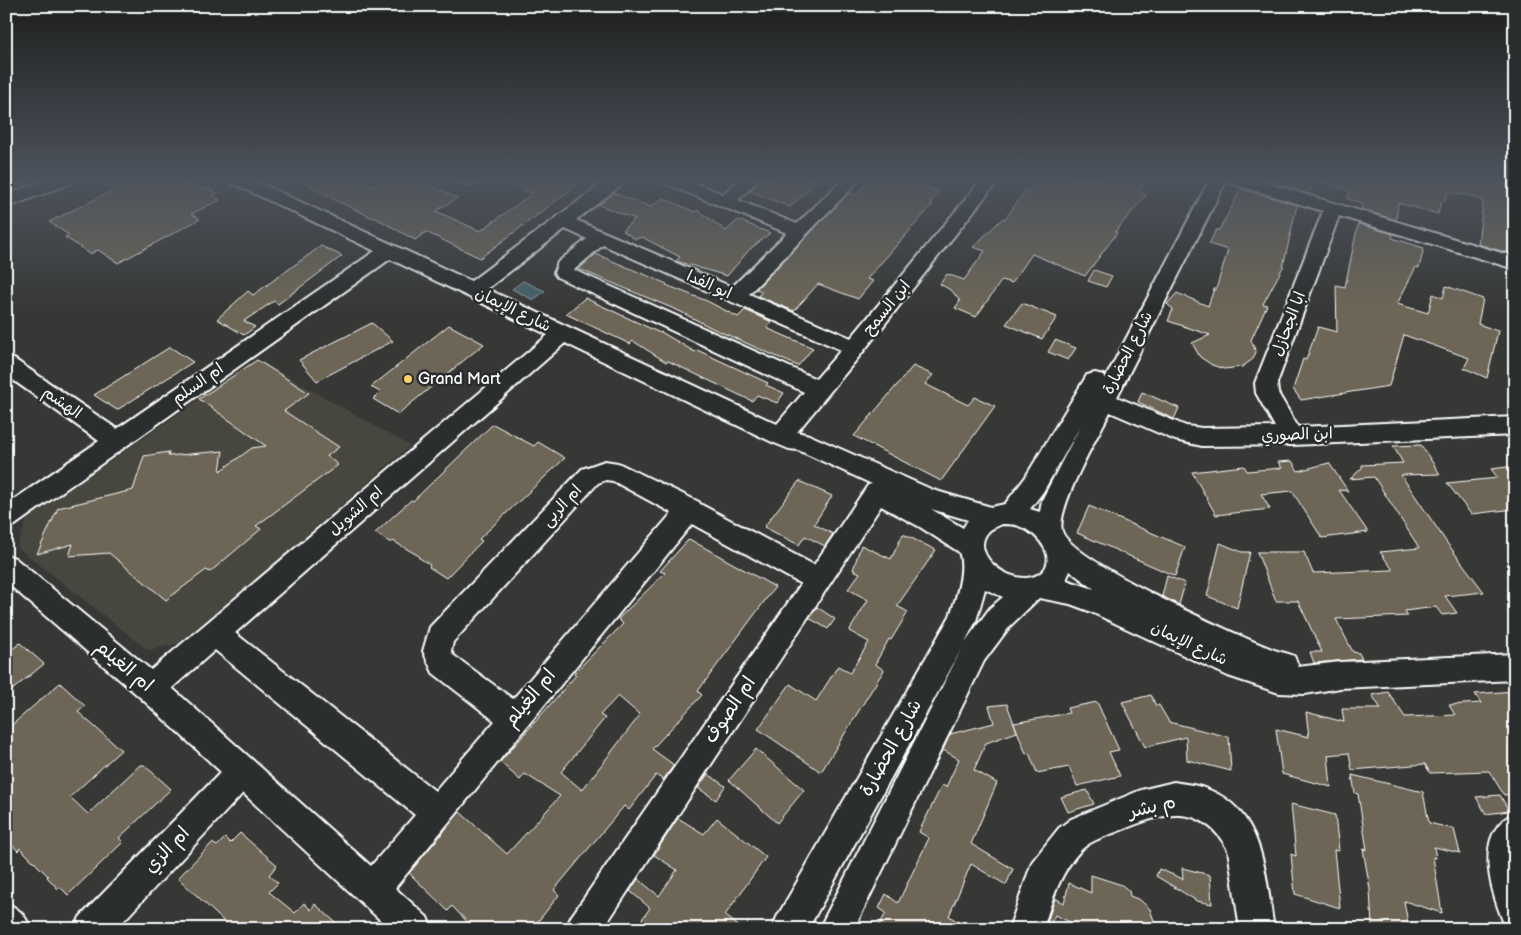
<svg xmlns="http://www.w3.org/2000/svg" width="1521" height="935" font-family="'Balsamiq Sans','Playpen Sans Arabic',sans-serif">
  <rect width="100%" height="100%" fill="#373836"/>
  <filter id="ink" filterUnits="userSpaceOnUse"><feTurbulence type="fractalNoise" baseFrequency=".02" numOctaves="2"/><feDisplacementMap in="SourceGraphic" scale="10" xChannelSelector="R" yChannelSelector="G"/><feConvolveMatrix kernelMatrix="1 2 1 2 8 2 1 2 1" color-interpolation-filters="sRGB"/></filter>
  <g filter="url(#ink)">
    <!-- built -->
    <polygon fill="#474640" points="257,359 410,446 182,643 148,650 17,547 27,519"/>
    <!-- water -->
    <polygon fill="#47646a" stroke="#91a2a6" points="523,281 545,291 533,300 512,289"/>
    <!-- building -->
    <g fill="#6d6656" stroke="#fff" fill-rule="evenodd">
      <polygon points="100,179 177,179 191,186 193,185 200,189 203,187 217,193 213,195 220,200 191,214 200,219 118,263 98,250 90,254 65,237 69,235 49,222 116,189"/>
      <polygon points="299,179 362,179 374,186 385,179 416,179 457,198 436,211 480,231 533,193 499,179 585,179 480,258 426,232 415,240 374,217 373,218 337,201"/>
      <polygon points="761,179 819,179 790,207 750,191"/>
      <polygon points="871,179 934,179 927,188 939,192 930,203 933,204 867,279 873,281 858,299 818,284 794,311 758,296 762,291 756,289 849,193 855,195"/>
      <polygon points="1040,179 1148,179 1138,192 1146,195 1115,232 1117,233 1085,276 1032,254 1012,283 1002,280 976,317 955,308 960,301 952,291 940,284 947,274 964,280 985,251 973,247 1003,218 1005,219 1026,190 1030,191"/>
      <polygon points="1270,179 1315,179 1309,194 1271,182"/>
      <polygon points="1319,179 1490,179 1515,186 1515,255 1478,244 1483,201 1475,198 1476,197 1448,192 1444,202 1441,201 1438,214 1398,203 1396,220 1361,209 1362,203 1347,199 1350,191 1319,181"/>
      <polygon points="1240,189 1297,205 1283,267 1263,304 1267,305 1251,340 1256,352 1253,359 1242,367 1224,369 1212,365 1200,357 1192,343 1210,335 1168,321 1173,309 1167,304 1177,293 1208,306 1214,289 1216,289 1228,250 1209,244 1216,230 1219,230 1235,201 1234,201"/>
      <polygon points="614,193 651,207 663,198 695,212 698,210 726,231 738,220 770,233 749,250 727,276 676,261 680,257 642,237 635,239 622,230 635,219 599,205"/>
      <polygon points="1358,224 1393,234 1392,238 1424,248 1419,268 1416,267 1397,304 1428,313 1433,294 1443,298 1446,286 1483,299 1478,324 1498,331 1487,378 1464,368 1469,358 1404,335 1389,386 1301,400 1293,389 1303,359 1306,360 1318,327 1337,332 1336,285 1345,287"/>
      <polygon points="321,246 342,256 278,304 274,301 244,321 255,327 244,335 217,319 248,291 253,295"/>
      <polygon points="596,254 667,284 666,285 707,301 738,317 745,310 772,322 767,328 771,330 813,348 798,366 712,328 679,311 579,269"/>
      <polygon points="1094,270 1112,276 1106,287 1088,281"/>
      <polygon points="585,298 660,333 661,332 695,352 697,350 768,383 766,385 784,393 777,403 757,395 752,401 668,361 666,362 633,341 630,344 566,314"/>
      <polygon points="1022,303 1057,317 1042,339 1006,324"/>
      <polygon points="372,323 393,341 317,381 299,360"/>
      <polygon points="449,325 484,344 398,414 373,399 380,392 371,387"/>
      <polygon points="1055,340 1076,348 1068,360 1048,352"/>
      <polygon points="170,347 193,362 117,410 94,395"/>
      <polygon points="257,360 309,393 284,411 339,447 327,456 338,465 256,526 261,529 210,572 206,570 166,600 109,553 69,556 73,544 37,554 58,508 133,490 144,456 169,452 168,456 223,451 220,471 252,448 266,446 199,399"/>
      <polygon points="913,366 933,375 925,384 968,405 975,397 995,406 941,481 854,436"/>
      <polygon points="1142,392 1179,408 1174,419 1138,402"/>
      <polygon points="493,424 534,446 538,442 565,458 479,539 482,541 446,578 429,567 430,565 418,557 419,556 393,541 391,543 375,533 411,500 413,501"/>
      <polygon points="1421,445 1440,474 1401,475 1447,543 1484,592 1445,596 1457,613 1442,615 1436,607 1405,611 1408,616 1336,619 1353,652 1359,653 1362,659 1314,663 1310,652 1322,652 1298,601 1276,601 1257,552 1304,552 1313,573 1393,570 1380,552 1419,548 1418,546 1374,477 1350,479 1362,468 1362,465 1403,463 1393,446"/>
      <polygon points="1292,461 1298,471 1329,463 1348,491 1339,490 1368,532 1322,538 1292,491 1261,494 1270,509 1216,515 1192,472 1244,466 1247,471 1282,468 1278,462"/>
      <polygon points="1515,466 1515,509 1471,514 1447,483 1498,478 1491,469"/>
      <polygon points="799,481 832,496 814,524 833,534 825,546 805,536 799,545 764,527"/>
      <polygon points="1089,506 1185,547 1175,576 1077,533"/>
      <polygon points="903,534 936,550 897,606 908,612 891,640 889,639 875,664 884,670 821,772 758,729 790,684 816,701 838,666 850,673 869,642 849,631 868,600 848,589 860,573 853,570 861,545 891,559"/>
      <path d="M 689,539 L 775,587 L 698,691 L 702,695 L 652,749 L 674,765 L 663,780 L 656,775 L 629,810 L 624,806 L 554,890 L 559,895 L 532,929 L 474,929 L 452,906 L 448,911 L 409,873 L 460,812 L 507,854 L 560,796 L 525,774 L 520,780 L 500,762 L 576,675 L 574,673 L 623,624 L 618,619 L 665,573 L 660,571 ZM 618,696 L 640,715 L 582,790 L 561,772 L 605,718 L 600,715 Z"/>
      <polygon points="1220,543 1242,552 1250,552 1237,608 1207,596"/>
      <polygon points="1167,576 1185,583 1179,605 1162,596"/>
      <polygon points="817,607 835,619 828,629 809,618"/>
      <polygon points="20,643 44,664 6,695 6,654"/>
      <polygon points="60,683 85,706 78,712 121,750 70,797 88,814 140,765 144,765 171,789 119,838 123,842 68,895 60,887 58,889 47,877 48,876 20,848 18,851 6,838 6,730"/>
      <polygon points="1515,691 1515,794 1504,795 1489,771 1430,773 1425,764 1352,770 1349,753 1328,755 1331,787 1282,774 1276,729 1309,737 1306,712 1344,722 1342,709 1381,709 1372,695 1388,692 1405,717 1455,715 1449,705 1481,703 1475,694"/>
      <polygon points="1151,695 1156,706 1159,705 1169,722 1229,737 1231,771 1187,760 1186,737 1145,747 1122,702"/>
      <polygon points="1097,702 1119,750 1109,752 1120,776 1077,786 1069,767 1037,773 1029,753 1026,754 1014,723 1069,713 1067,708"/>
      <polygon points="1007,704 1017,732 986,743 974,770 997,783 971,844 1013,869 1006,885 971,864 949,916 969,929 877,929 886,913 879,908 886,894 898,903 929,838 919,832 942,785 946,787 959,759 943,750 950,734 994,723 989,706"/>
      <polygon points="756,749 804,790 777,823 729,780"/>
      <polygon points="708,774 725,786 716,800 698,788"/>
      <polygon points="1352,775 1423,792 1429,823 1454,829 1460,853 1434,847 1436,858 1433,857 1442,913 1404,901 1409,929 1377,929 1372,927 1370,889 1363,849 1367,850 1358,794 1355,793"/>
      <polygon points="1087,790 1094,804 1068,812 1061,797"/>
      <polygon points="1500,795 1509,811 1486,814 1476,797"/>
      <polygon points="1291,804 1335,815 1339,851 1334,850 1340,908 1295,894 1291,854 1296,856"/>
      <polygon points="678,818 704,834 717,818 766,857 725,915 742,929 635,929 650,908 630,891 638,879 659,896 677,870 654,855"/>
      <polygon points="240,833 277,865 269,875 278,883 269,892 295,913 304,903 311,910 315,904 343,929 232,929 178,878 212,843 217,846 225,838 230,843"/>
      <polygon points="1182,868 1210,875 1212,904 1197,901 1156,876 1159,869 1183,879"/>
      <polygon points="1091,875 1122,885 1129,891 1130,896 1140,900 1150,909 1157,929 1084,929 1055,915 1048,929 1045,929 1055,898 1064,903 1069,883 1091,893"/>
    </g>
    <g fill="none" stroke-linecap="round" stroke-linejoin="round">
      <defs>
        <g id="minor">
          <polygon points="6,179 24,179 21,183 6,186"/>
          <path d="M 230,179 L 251,179 L 471,281 L 608,179 L 626,179 L 624,183 L 576,220 L 732,287 L 787,233 L 664,183 L 662,179 L 684,179 L 723,194 L 741,179 L 759,179 L 738,200 L 797,224 L 843,179 L 860,179 L 749,294 L 851,338 L 982,179 L 999,179 L 862,353 L 797,432 L 809,435 L 933,490 L 991,507 L 1005,504 L 1025,478 L 1087,375 L 1095,373 L 1103,375 L 1105,379 L 1210,179 L 1227,179 L 1117,397 L 1186,426 L 1202,428 L 1275,427 L 1256,393 L 1255,383 L 1323,211 L 1230,183 L 1228,179 L 1253,179 L 1515,257 L 1515,269 L 1339,216 L 1277,383 L 1278,393 L 1298,427 L 1515,417 L 1515,435 L 1292,445 L 1202,446 L 1175,440 L 1110,412 C 1098,436 1056,508 1062,531 C 1071,561 1238,636 1272,649 C 1279,652 1287,653 1294,656 L 1298,665 L 1297,667 L 1340,662 L 1515,654 L 1515,680 L 1340,688 L 1305,694 L 1279,693 L 1228,676 L 1089,611 L 1070,604 L 1039,598 L 1010,626 L 984,661 L 854,929 L 819,929 L 962,648 L 808,929 L 772,929 L 777,917 L 950,616 C 956,599 966,569 959,552 L 920,527 L 881,506 L 603,929 L 566,929 L 571,917 L 801,584 L 692,524 L 395,888 L 427,917 L 432,929 L 390,929 L 243,793 L 116,929 L 75,929 L 80,917 L 221,772 L 141,698 L 6,582 L 6,555 L 15,558 L 151,670 L 548,335 L 390,259 L 15,525 L 6,528 L 6,505 L 99,441 L 6,375 L 6,356 L 14,359 L 117,429 L 375,251 L 232,183 ZM 565,229 L 587,239 L 558,262 L 554,273 L 557,277 L 804,392 L 777,424 L 487,289 ZM 603,245 L 841,350 L 816,379 L 574,270 ZM 565,343 L 772,442 L 789,449 L 798,450 L 872,484 L 868,485 L 814,565 L 700,504 L 699,502 L 618,463 L 605,461 L 582,469 L 430,627 L 423,651 L 433,673 L 495,721 L 435,791 L 235,633 ZM 1081,425 L 1042,500 L 1040,512 L 1030,509 L 1043,492 ZM 606,480 L 613,481 L 672,513 L 513,699 L 453,655 L 451,651 L 453,642 L 598,483 ZM 931,509 L 968,520 L 963,528 ZM 1002,524 C 1009,524 1016,524 1021,527 C 1038,533 1060,560 1039,574 C 1015,590 966,554 989,531 C 992,528 998,526 1002,524 ZM 1070,571 L 1093,588 L 1094,589 L 1066,580 ZM 985,589 L 1003,597 L 990,608 L 965,642 L 976,621 ZM 215,650 L 415,815 L 371,866 L 172,688 Z"/>
          <polygon points="458,179 480,179 477,183 471,184 461,183"/>
          <path d="M 1174,782 C 1183,784 1192,784 1201,787 C 1265,807 1265,874 1274,929 L 1240,929 L 1228,850 C 1201,800 1162,813 1119,831 C 1106,836 1091,840 1081,850 C 1060,872 1052,900 1043,929 L 1009,929 L 1032,862 L 1059,828 L 1071,819 L 1141,790 Z"/>
          <path d="M 1515,813 L 1515,926 L 1503,921 C 1490,889 1473,831 1515,813 Z"/>
          <path d="M 6,903 C 20,909 25,915 31,929 L 6,929 Z"/>
        </g>
        <polygon id="major" points="48,179 75,179 72,183 6,208 6,195"/>
      </defs>
      <!-- minor casing -->
      <use href="#minor" stroke="#fff" stroke-width="4"/>
      <!-- major casing -->
      <use href="#major" stroke="#fff" stroke-width="3"/>
      <!-- minor -->
      <use href="#minor" fill="#2a2d2e" fill-rule="evenodd"/>
      <!-- major -->
      <use href="#major" fill="#2a2d2e" fill-rule="evenodd"/>
    </g>
  </g>
  <!-- sky -->
  <linearGradient id="sky" x2="0" y2="1"><stop stop-color="#1e1f1e"/><stop offset="0.58" stop-color="#4d535d"/><stop offset="1" stop-color="#4d535d" stop-opacity="0"/></linearGradient>
  <rect width="1521" height="309" fill="url(#sky)"/>
  <!-- markers -->
  <circle fill="#ffd166" stroke="#2a2d2e" stroke-width="2" cx="408" cy="379" r="5"/>
  <g text-anchor="middle" dominant-baseline="central" stroke-width="5" stroke-linejoin="round" paint-order="stroke">
    <!-- street labels -->
    <g font-size="16" fill="#fff" stroke="#2a2d2e">
      <text transform="translate(709 285) rotate(24)">ابو الفدا</text>
      <text transform="translate(887 308) rotate(-51)">ابن السمح</text>
      <text transform="translate(513 310) rotate(26)">شارع الإيمان</text>
      <text transform="translate(1289 324) rotate(-69)">ابا الجحازل</text>
      <text transform="translate(1128 353) rotate(-63)">شارع الحضارة</text>
      <text transform="translate(198 384) rotate(-35)">ام السلم</text>
      <text transform="translate(62 403) rotate(35)">الهشم</text>
      <text transform="translate(1297 435) rotate(-2)">ابن الصوري</text>
      <text transform="translate(562 506) rotate(-47)">ام الربى</text>
      <text transform="translate(356 511) rotate(-41)">ام الشويل</text>
      <text transform="translate(1189 644) rotate(25)">شارع الإيمان</text>
    </g>
    <!-- poi labels -->
    <g font-size="16" fill="#fff" stroke="#2a2d2e" text-anchor="start">
      <text x="418" y="379">Grand Mart</text>
    </g>
    <!-- near-street labels -->
    <g font-size="19" fill="#fff" stroke="#2a2d2e">
      <text transform="translate(124 666) rotate(40)">ام الغيلم</text>
      <text transform="translate(530 698) rotate(-50)">ام الغيلم</text>
      <text transform="translate(730 710) rotate(-56)">ام الصوف</text>
      <text transform="translate(891 748) rotate(-61)">شارع الحضارة</text>
      <text transform="translate(1152 807) rotate(-13)">م بشر</text>
      <text transform="translate(167 850) rotate(-46)">ام الزي</text>
    </g>
  </g>
  <!-- margin -->
  <rect width="1521" height="935" fill="none" stroke="#2a2d2e" stroke-width="25"/>
  <rect x="12" y="12" width="1496" height="910" fill="none" stroke="#fff" stroke-width="2" filter="url(#ink)"/>
</svg>
